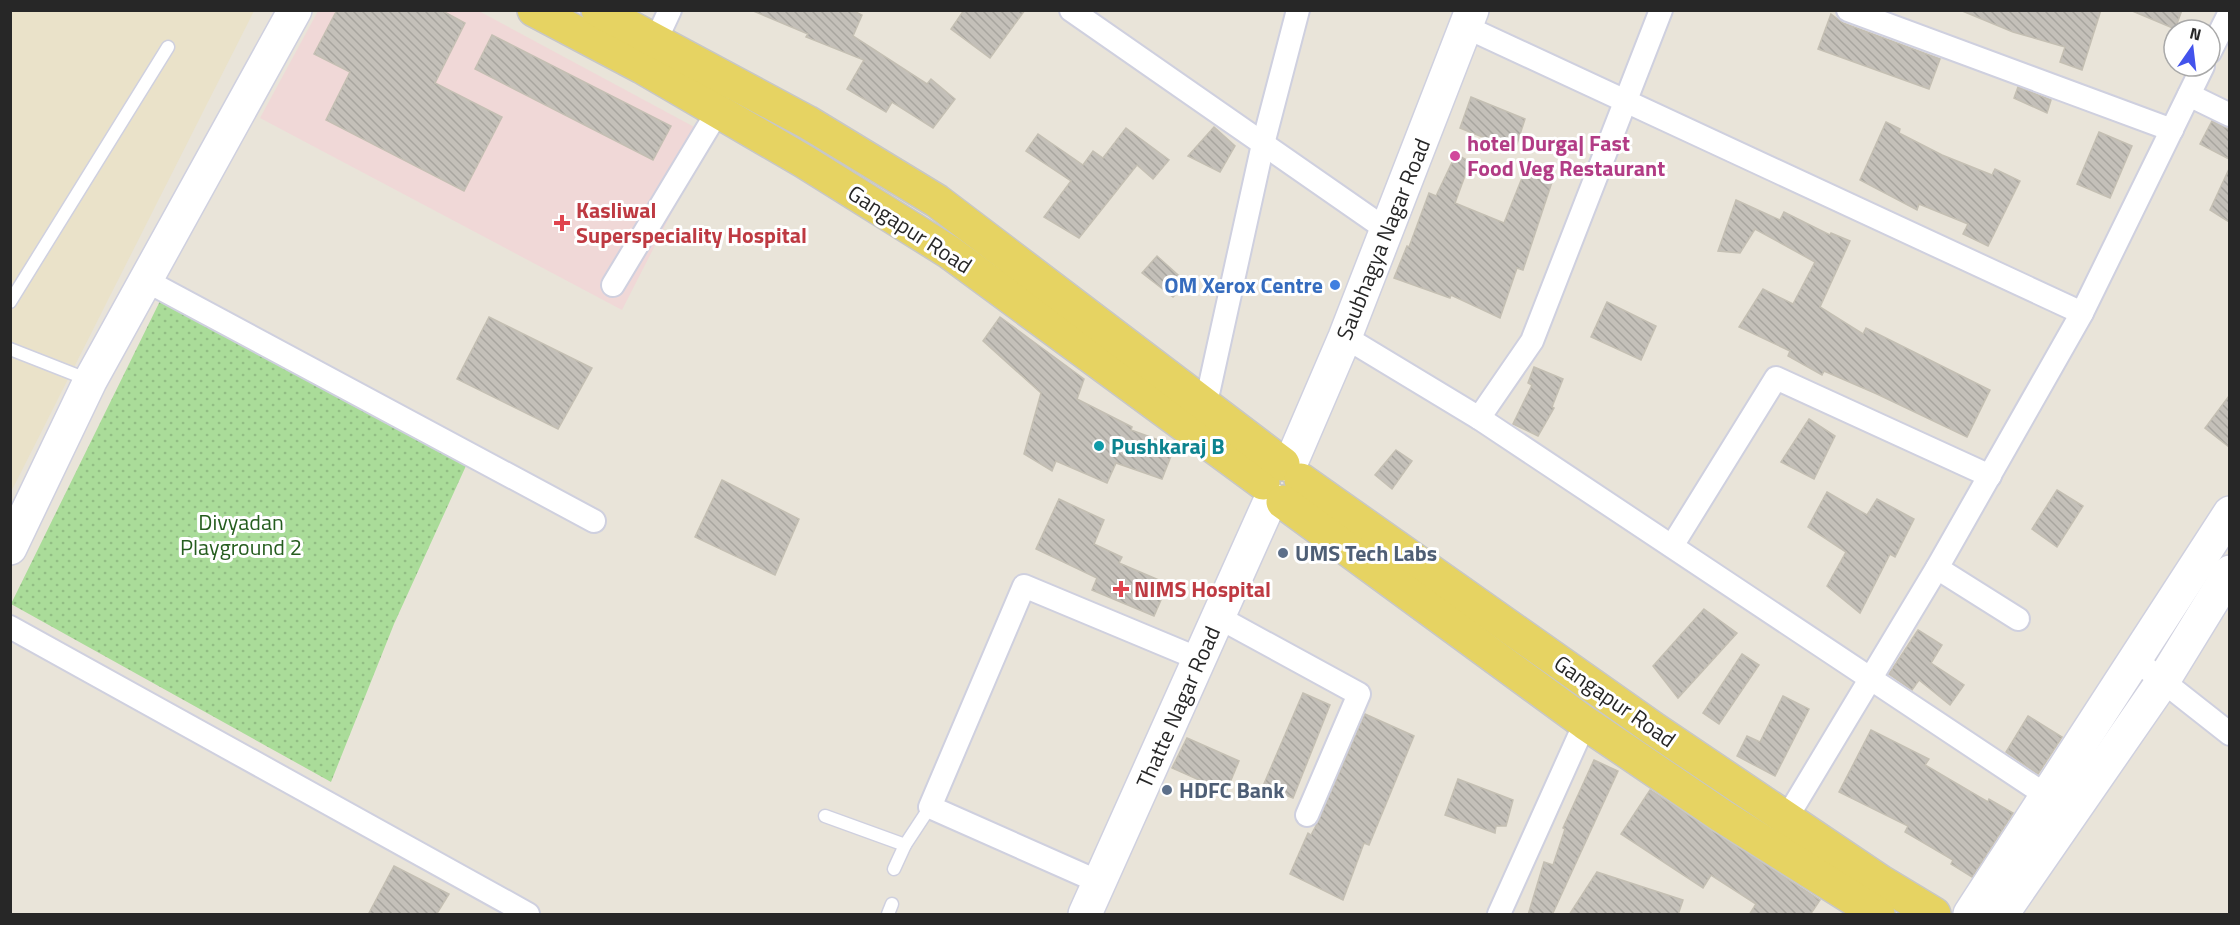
<svg xmlns="http://www.w3.org/2000/svg" width="2240" height="925" font-family="'Titillium Web',sans-serif">
  <defs>
    <pattern id="park-dots" width="8" height="8" patternUnits="userSpaceOnUse" patternTransform="scale(1.5)"><rect width="8" height="8" fill="#aadc99"/><path d="M2 2h.1M6 6h.1" fill="none" stroke="#92bd84" stroke-width="1.8" stroke-linecap="round"/></pattern>
    <pattern id="building-back-hatch" width="6" height="6" patternUnits="userSpaceOnUse" patternTransform="scale(1.5)"><rect width="6" height="6" fill="#c4c0b9"/><path d="M-1 5l2 2M0 0l6 6M5-1l2 2" fill="none" stroke="#a8a59f"/></pattern>
  </defs>
  <rect width="100%" height="100%" fill="#e9e4d9"/>
  <!-- education -->
  <polygon fill="#eae2c9" points="11,11 254,11 11,492"/>
  <!-- medical -->
  <polygon fill="#f0d8d7" points="477,10 711,136 622,310 260,118 318,11"/>
  <!-- park -->
  <polygon fill="url(#park-dots)" points="160,301 470,457 394,624 331,782 11,604"/>
  <!-- building -->
  <g fill="url(#building-back-hatch)" stroke="#c4bfb3" stroke-width="1.5">
    <polygon points="337,10 441,10 465,23 435,83 502,117 464,191 326,120 350,72 314,54"/>
    <polygon points="751,10 852,10 862,15 853,36 927,84 931,79 955,99 933,128 892,102 886,112 847,89 864,60 806,37 808,34"/>
    <polygon points="964,10 1025,10 990,58 951,29"/>
    <polygon points="1960,10 2101,10 2082,70 2060,62 2065,47 2013,32"/>
    <polygon points="2130,10 2182,10 2175,29"/>
    <polygon points="1831,14 1843,23 1940,59 1929,89 1818,49"/>
    <polygon points="492,35 671,126 653,160 475,69"/>
    <polygon points="2018,87 2051,100 2047,113 2014,98"/>
    <polygon points="1471,97 1525,119 1515,150 1460,128"/>
    <polygon points="2212,121 2229,129 2229,159 2200,144"/>
    <polygon points="1886,122 1900,129 1899,133 1942,155 1992,175 1995,169 2020,181 1988,246 1963,234 1968,224 1919,204 1917,210 1860,180"/>
    <polygon points="1214,127 1235,146 1220,172 1188,156"/>
    <polygon points="1126,128 1169,160 1153,179 1137,165 1079,238 1044,217 1071,181 1026,151 1038,134 1083,165 1093,151 1103,158"/>
    <polygon points="2099,132 2132,146 2110,198 2077,184"/>
    <polygon points="1456,154 1470,162 1455,203 1504,223 1526,168 1553,179 1523,270 1517,268 1500,318 1451,295 1450,298 1394,278 1407,246 1409,247 1429,193 1436,196"/>
    <polygon points="2229,169 2229,222 2210,210"/>
    <polygon points="1736,200 1780,220 1784,212 1830,235 1831,233 1850,241 1820,307 1863,334 1866,328 1990,390 1967,437 1877,394 1824,371 1822,375 1788,356 1790,351 1739,327 1763,289 1793,304 1815,262 1755,229 1740,253 1718,251"/>
    <polygon points="1157,256 1187,283 1173,297 1142,273"/>
    <polygon points="1607,302 1656,326 1641,360 1591,337"/>
    <polygon points="489,317 592,368 558,429 457,379"/>
    <polygon points="1000,317 1084,379 1077,399 1132,427 1131,430 1175,446 1162,479 1116,463 1107,483 1056,461 1052,471 1024,454 1041,393 983,341"/>
    <polygon points="1534,367 1563,379 1552,407 1554,408 1538,436 1513,424 1532,385 1528,383"/>
    <polygon points="2229,396 2229,447 2205,428"/>
    <polygon points="1809,419 1835,436 1814,479 1781,462"/>
    <polygon points="1396,450 1412,461 1392,489 1375,475"/>
    <polygon points="722,480 799,519 775,575 695,537"/>
    <polygon points="2057,490 2083,506 2057,547 2032,529"/>
    <polygon points="1827,492 1867,515 1877,499 1914,519 1895,557 1890,554 1860,613 1827,586 1846,552 1808,527"/>
    <polygon points="1059,499 1104,520 1094,544 1122,557 1119,563 1168,584 1154,616 1092,590 1097,578 1036,549"/>
    <polygon points="1704,609 1737,633 1678,698 1653,666"/>
    <polygon points="1918,630 1942,645 1931,663 1964,685 1950,705 1919,680 1912,690 1889,674"/>
    <polygon points="1742,654 1759,665 1719,724 1703,713"/>
    <polygon points="1303,693 1330,705 1293,798 1263,786"/>
    <polygon points="1783,696 1809,709 1775,776 1737,756 1747,736 1760,742"/>
    <polygon points="1365,714 1414,736 1369,845 1364,843 1343,900 1290,874 1308,833 1311,835 1319,820"/>
    <polygon points="2028,716 2062,737 2038,774 2006,752"/>
    <polygon points="1871,730 1929,759 1925,765 1988,802 1989,799 2013,813 1972,877 1951,864 1953,860 1905,832 1908,826 1839,792"/>
    <polygon points="1187,738 1239,761 1226,792 1172,768"/>
    <polygon points="1594,760 1618,771 1552,915 1528,915 1544,862 1553,865 1565,829 1563,828"/>
    <polygon points="1458,779 1513,800 1506,826 1496,826 1495,833 1445,815"/>
    <polygon points="1650,790 1820,900 1810,915 1749,915 1756,904 1711,875 1703,888 1621,834"/>
    <polygon points="394,866 449,894 436,915 368,915"/>
    <polygon points="1597,872 1683,900 1678,915 1569,915"/>
  </g>
  <g fill="none" stroke-linecap="round" stroke-linejoin="round">
    <defs>
      <g id="lane">
        <polyline points="10,302 168,47"/>
        <polyline points="10,349 89,380"/>
        <polyline points="825,816 905,845"/>
        <polyline points="894,869 905,845 930,807"/>
        <polyline points="888,914 892,904"/>
      </g>
      <g id="street">
        <polyline points="1071,10 1387,230"/>
        <polyline points="1848,10 2172,130"/>
        <polyline points="1466,27 2082,313"/>
        <polyline points="656,40 670,10"/>
        <polyline points="2210,52 2230,12"/>
        <polyline points="2189,95 2230,115"/>
        <polyline points="145,280 594,521"/>
        <polyline points="613,285 718,111"/>
        <polyline points="1345,337 1479,418 1532,341 1661,10"/>
        <polyline points="1206,403 1263,144 1298,10"/>
        <polyline points="1479,418 2047,796"/>
        <polyline points="1672,546 1776,378 1990,476"/>
        <polyline points="1937,568 2018,619"/>
        <polyline points="1218,617 1359,694 1307,815"/>
        <polyline points="10,627 528,914"/>
        <polyline points="2136,660 2230,734"/>
        <polyline points="1786,819 1937,568 2082,313 2203,66"/>
        <polyline points="1099,882 930,807 1024,586 1199,659"/>
        <polyline points="1499,914 1585,723"/>
      </g>
      <g id="secondary">
        <polyline points="1290,465 1345,337 1472,10"/>
        <polyline points="10,548 90,381 295,10"/>
        <polyline points="1085,914 1271,499"/>
        <polyline points="1970,914 2230,513"/>
        <polyline points="2002,914 2163,681 2230,572"/>
      </g>
      <g id="primary">
        <polyline points="534,10 642,67 805,162 949,252 1263,483"/>
        <polyline points="598,10 807,122 937,201 1283,464"/>
        <polyline points="1301,480 1654,729 1881,882 1934,914"/>
        <polyline points="1283,502 1585,723 1722,816 1878,914"/>
      </g>
    </defs>
    <!-- lane casing -->
    <use href="#lane" stroke="#cfd0df" stroke-width="15"/>
    <!-- street casing -->
    <use href="#street" stroke="#cfd0df" stroke-width="26"/>
    <!-- secondary casing -->
    <use href="#secondary" stroke="#cfd0df" stroke-width="36"/>
    <!-- primary casing -->
    <use href="#primary" stroke="#c7c7c7" stroke-width="36"/>
    <!-- lane -->
    <use href="#lane" stroke="#fff" stroke-width="12"/>
    <!-- street -->
    <use href="#street" stroke="#fff" stroke-width="22"/>
    <!-- secondary -->
    <use href="#secondary" stroke="#fff" stroke-width="33"/>
    <!-- primary -->
    <use href="#primary" stroke="#e6d362" stroke-width="33"/>
  </g>
  <!-- markers -->
  <circle fill="#d1479c" stroke="#fff" stroke-width="2" cx="1455" cy="156" r="6"/>
  <g fill="#e0444e" stroke="#fff" stroke-width="2">
    <path d="M559 214h6v6h6v6h-6v6h-6v-6h-6v-6h6z"/>
    <path d="M1118 580h6v6h6v6h-6v6h-6v-6h-6v-6h6z"/>
  </g>
  <circle fill="#3f7fe0" stroke="#fff" stroke-width="2" cx="1335" cy="285" r="6"/>
  <circle fill="#0f9aa8" stroke="#fff" stroke-width="2" cx="1099" cy="446" r="6"/>
  <g fill="#5c6f8a" stroke="#fff" stroke-width="2">
    <circle cx="1283" cy="553" r="6"/>
    <circle cx="1167" cy="790" r="6"/>
  </g>
  <g text-anchor="middle" dominant-baseline="central" stroke-width="6" stroke-linejoin="round" paint-order="stroke">
    <!-- hotel labels -->
    <g font-size="22" font-weight="bold" fill="#b23c85" stroke="#fff" text-anchor="start">
      <text x="1467" y="143">hotel Durga| Fast<tspan x="1467" dy="25">Food Veg Restaurant</tspan></text>
    </g>
    <!-- health labels -->
    <g font-size="22" font-weight="bold" fill="#be3a42" stroke="#fff" text-anchor="start">
      <text x="576" y="210">Kasliwal<tspan x="576" dy="25">Superspeciality Hospital</tspan></text>
      <text x="1134" y="589">NIMS Hospital</text>
    </g>
    <!-- street labels -->
    <g font-size="22" fill="#272727" stroke="#fff">
      <text transform="translate(910 229) rotate(33)">Gangapur Road</text>
      <text transform="translate(1383 239) rotate(-68)">Saubhagya Nagar Road</text>
      <text transform="translate(1615 701) rotate(35)">Gangapur Road</text>
      <text transform="translate(1178 707) rotate(-66)">Thatte Nagar Road</text>
    </g>
    <!-- shop labels -->
    <g font-size="22" font-weight="bold" fill="#366cbe" stroke="#fff" text-anchor="end">
      <text x="1323" y="285">OM Xerox Centre</text>
    </g>
    <!-- culture labels -->
    <g font-size="22" font-weight="bold" fill="#0d838f" stroke="#fff" text-anchor="start">
      <text x="1111" y="446">Pushkaraj B</text>
    </g>
    <!-- park labels -->
    <g font-size="22" fill="#255d1e" stroke="#fff">
      <text x="241" y="522">Divyadan<tspan x="241" dy="25">Playground 2</tspan></text>
    </g>
    <!-- service labels -->
    <g font-size="22" font-weight="bold" fill="#4e5e75" stroke="#fff" text-anchor="start">
      <text x="1295" y="553">UMS Tech Labs</text>
      <text x="1179" y="790">HDFC Bank</text>
    </g>
  </g>
  <!-- border -->
  <rect width="2240" height="925" fill="none" stroke="#272727" stroke-width="24"/>
  <!-- north arrow -->
  <g transform="translate(2192 48) rotate(14)"><circle r="28" fill="#ffffff" stroke="#a9a9a9" stroke-width="1.5"/>
  <path d="M0-4.5L10 22L0 15L-10 22Z" fill="#4353ec"/>
  <text y="-9" font-size="16" font-weight="bold" text-anchor="middle" fill="#272727">N</text>
  </g>
</svg>
